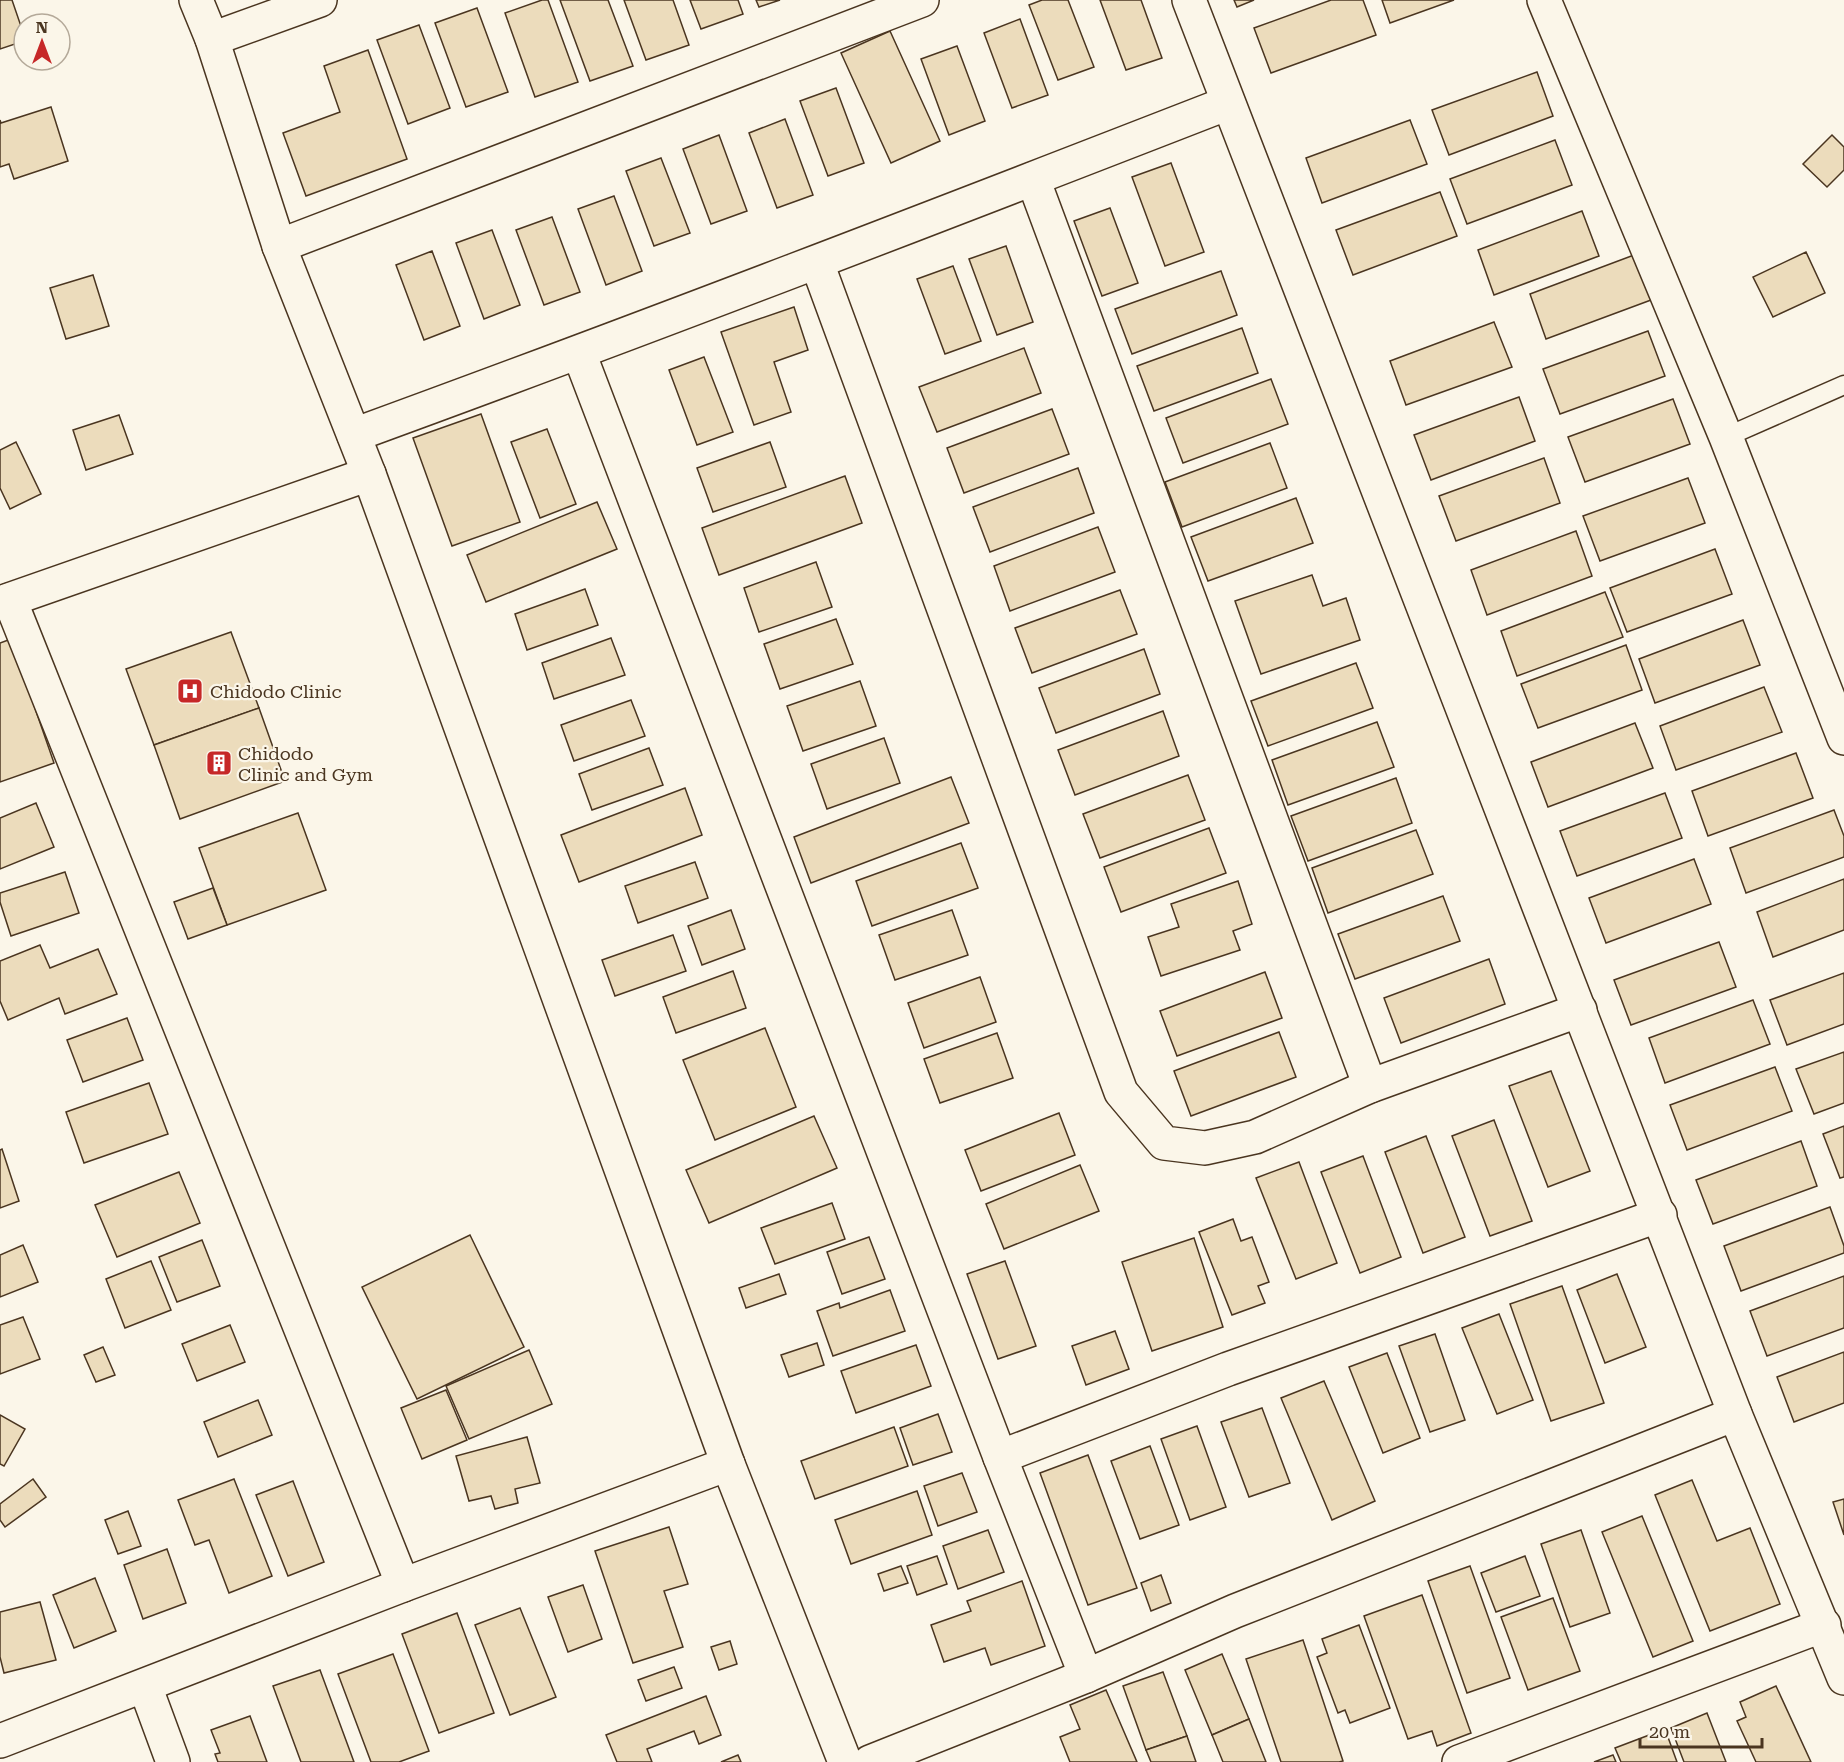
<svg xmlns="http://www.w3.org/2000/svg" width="1844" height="1762" font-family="'Roboto Serif',serif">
  <rect width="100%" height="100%" fill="#fbf6e9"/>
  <!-- building -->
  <g fill="#ecdcbc" stroke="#4a3520" stroke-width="1.5">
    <polygon points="0,0 12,0 24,35 24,41 0,49"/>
    <polygon points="542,0 548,0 578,82 535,97 505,13"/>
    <polygon points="560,0 608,0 633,66 590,81"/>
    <polygon points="624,0 673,0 689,45 646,60"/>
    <polygon points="690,0 738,0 743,14 701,29"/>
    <polygon points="756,0 780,0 759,7"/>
    <polygon points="1042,0 1068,0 1094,67 1058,80 1029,5"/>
    <polygon points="1100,0 1141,0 1162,58 1126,70"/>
    <polygon points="1234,0 1254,0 1237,7"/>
    <polygon points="1331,0 1363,0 1376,35 1271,73 1254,28"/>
    <polygon points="1382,0 1454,0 1390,23"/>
    <polygon points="477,8 508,92 466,107 435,23"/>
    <polygon points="1020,19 1048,95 1012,108 984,33"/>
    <polygon points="419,25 450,108 408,124 377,40"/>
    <polygon points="890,31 940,141 891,163 841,53"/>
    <polygon points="957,46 985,121 949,135 921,59"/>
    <polygon points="368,50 407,159 306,196 283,133 340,112 324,66"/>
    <polygon points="1537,72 1553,116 1449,155 1432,110"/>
    <polygon points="836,88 864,163 828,176 800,101"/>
    <polygon points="51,107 68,161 14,179 9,164 0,167 0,120 1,123"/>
    <polygon points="785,119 813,195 777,208 749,133"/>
    <polygon points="1410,120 1427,164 1322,203 1306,158"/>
    <polygon points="719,135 747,211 711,224 683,149"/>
    <polygon points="1832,135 1844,147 1844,170 1827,187 1803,164"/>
    <polygon points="1555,140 1572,185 1467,224 1450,179"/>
    <polygon points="661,158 690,233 654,246 626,171"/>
    <polygon points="1171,163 1204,252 1165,266 1132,177"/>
    <polygon points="1440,192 1457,236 1353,275 1336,230"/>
    <polygon points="614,196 642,271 606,285 578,209"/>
    <polygon points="1110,208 1138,283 1102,296 1074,221"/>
    <polygon points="1582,211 1599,256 1494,295 1478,250"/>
    <polygon points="552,217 580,292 544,305 516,230"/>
    <polygon points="492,230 520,305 484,319 456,243"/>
    <polygon points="1006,246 1033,322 997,335 969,259"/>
    <polygon points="432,251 460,326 424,340 396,265"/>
    <polygon points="1806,252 1825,293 1773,317 1753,277"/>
    <polygon points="1634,255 1651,300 1546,339 1530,294"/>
    <polygon points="953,266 981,341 945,354 917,279"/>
    <polygon points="1221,271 1237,315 1132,354 1115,309"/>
    <polygon points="93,275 109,326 66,339 50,288"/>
    <polygon points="794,307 808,350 774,362 791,412 754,425 721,332"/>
    <polygon points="1494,322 1512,367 1406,405 1390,361"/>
    <polygon points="1242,328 1258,373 1154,411 1137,366"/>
    <polygon points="1648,331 1665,376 1560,414 1543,369"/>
    <polygon points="1024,348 1041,393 937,432 919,387"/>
    <polygon points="704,357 733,432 697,445 669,370"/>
    <polygon points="1271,379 1288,424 1183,463 1166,418"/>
    <polygon points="1519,397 1535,441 1431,480 1414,435"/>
    <polygon points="1673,399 1690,444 1585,482 1568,437"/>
    <polygon points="1052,409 1069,454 964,493 947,448"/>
    <polygon points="481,414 520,522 452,546 413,438"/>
    <polygon points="119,415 133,454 86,470 73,430"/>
    <polygon points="547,429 576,504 540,518 511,442"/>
    <polygon points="16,442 41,494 10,509 0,488 0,450"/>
    <polygon points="770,442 786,487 713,512 697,468"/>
    <polygon points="1270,443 1287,488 1182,527 1165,482"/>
    <polygon points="1544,458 1560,503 1456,541 1439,496"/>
    <polygon points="1078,468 1094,513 990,552 973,507"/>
    <polygon points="845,476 862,523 719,575 702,528"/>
    <polygon points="1688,478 1705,523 1600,561 1583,516"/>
    <polygon points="1296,498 1313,543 1208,581 1191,537"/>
    <polygon points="597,502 617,549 486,602 467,555"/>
    <polygon points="1098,527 1115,572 1010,611 994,566"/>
    <polygon points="1576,531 1592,576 1487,615 1471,570"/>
    <polygon points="1715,549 1732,594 1627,632 1610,588"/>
    <polygon points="816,562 832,607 759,632 744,588"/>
    <polygon points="1312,575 1323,606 1346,598 1360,640 1261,674 1235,601"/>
    <polygon points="585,589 598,625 527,650 515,614"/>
    <polygon points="1120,590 1137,634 1032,673 1015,628"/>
    <polygon points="1605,592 1623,637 1517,676 1501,631"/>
    <polygon points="836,619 853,664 780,689 764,644"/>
    <polygon points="1743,620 1760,665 1655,703 1639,659"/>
    <polygon points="231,632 259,708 154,745 126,669"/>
    <polygon points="611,638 625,675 554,699 542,663"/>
    <polygon points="11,639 54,763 0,782 0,643"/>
    <polygon points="1626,645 1642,690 1538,728 1521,684"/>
    <polygon points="1144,649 1160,694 1056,733 1039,688"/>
    <polygon points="1356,663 1373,708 1268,746 1251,701"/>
    <polygon points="860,681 876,726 803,751 787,706"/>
    <polygon points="1764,687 1782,732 1676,770 1660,726"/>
    <polygon points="631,700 645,736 574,761 561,725"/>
    <polygon points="259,708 285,781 180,819 154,745"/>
    <polygon points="1163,711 1179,756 1075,795 1058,750"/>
    <polygon points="1377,722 1394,767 1288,805 1272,760"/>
    <polygon points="1635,723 1653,768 1548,807 1531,762"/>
    <polygon points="884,738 900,783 827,809 811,764"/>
    <polygon points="649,748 663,785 592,810 579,774"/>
    <polygon points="1796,753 1813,798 1708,836 1692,791"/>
    <polygon points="1188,775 1205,820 1100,858 1083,814"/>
    <polygon points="951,777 969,823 811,883 794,837"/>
    <polygon points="1396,778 1412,823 1308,861 1291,816"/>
    <polygon points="685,788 702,835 579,882 561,835"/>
    <polygon points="1665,793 1682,838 1577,876 1560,831"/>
    <polygon points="36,803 54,847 0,869 0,818"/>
    <polygon points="1834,810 1844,836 1844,857 1746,893 1730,848"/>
    <polygon points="298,813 326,890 227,925 199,848"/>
    <polygon points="1209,828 1226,873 1121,912 1104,867"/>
    <polygon points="1416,830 1433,874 1328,913 1312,868"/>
    <polygon points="961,843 978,888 872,926 856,881"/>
    <polygon points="1694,859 1711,904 1606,943 1589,898"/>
    <polygon points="695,862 708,898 638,923 625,886"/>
    <polygon points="65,872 79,913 11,936 0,902 0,893"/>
    <polygon points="1844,879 1844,930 1773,957 1757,912"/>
    <polygon points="1238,881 1252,924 1233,931 1240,950 1161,976 1148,937 1179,927 1171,904"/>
    <polygon points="213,888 227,925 188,939 174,902"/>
    <polygon points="1443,896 1460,941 1355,979 1338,934"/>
    <polygon points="731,910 745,949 702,965 688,926"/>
    <polygon points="952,910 968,955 895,980 879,935"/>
    <polygon points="673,935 686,971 615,996 602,960"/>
    <polygon points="1719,942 1736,987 1631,1025 1614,980"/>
    <polygon points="40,945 50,968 98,949 117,994 65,1014 59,998 8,1020 0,1001 0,961"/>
    <polygon points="1489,959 1505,1004 1401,1043 1384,998"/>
    <polygon points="733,971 746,1008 676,1033 663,997"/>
    <polygon points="1265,972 1282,1018 1177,1056 1160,1011"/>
    <polygon points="1844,973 1844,1024 1787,1045 1770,1000"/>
    <polygon points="980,977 996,1022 924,1048 908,1003"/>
    <polygon points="1753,1000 1770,1044 1665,1083 1649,1038"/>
    <polygon points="127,1018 143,1060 83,1082 67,1040"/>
    <polygon points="765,1028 796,1107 715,1140 683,1060"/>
    <polygon points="1279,1032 1296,1077 1191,1116 1174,1071"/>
    <polygon points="997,1033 1013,1078 940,1103 924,1059"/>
    <polygon points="1844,1052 1844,1103 1814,1114 1796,1069"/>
    <polygon points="1775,1067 1792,1111 1687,1150 1670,1105"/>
    <polygon points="1551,1071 1590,1171 1548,1187 1509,1086"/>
    <polygon points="149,1083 168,1134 84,1163 66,1112"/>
    <polygon points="1059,1113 1075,1155 981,1191 965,1150"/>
    <polygon points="814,1116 837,1168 709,1223 686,1170"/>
    <polygon points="1494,1120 1532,1221 1490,1236 1452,1136"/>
    <polygon points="1844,1126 1844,1177 1840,1178 1823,1134"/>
    <polygon points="1426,1136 1465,1237 1423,1253 1385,1152"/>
    <polygon points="1801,1141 1817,1186 1713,1224 1696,1180"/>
    <polygon points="2,1149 19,1201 0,1208 0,1150"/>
    <polygon points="1363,1156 1401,1257 1360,1273 1321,1172"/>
    <polygon points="1299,1162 1337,1263 1296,1279 1256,1178"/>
    <polygon points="1080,1165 1099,1211 1004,1249 986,1204"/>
    <polygon points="179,1172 200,1223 117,1257 95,1205"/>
    <polygon points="832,1203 845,1239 775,1264 761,1228"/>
    <polygon points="1830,1207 1844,1246 1844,1253 1741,1291 1724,1246"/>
    <polygon points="1233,1219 1241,1241 1252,1237 1269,1282 1258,1286 1265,1303 1232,1315 1199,1232"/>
    <polygon points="470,1235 524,1347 417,1399 362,1287"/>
    <polygon points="869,1237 885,1279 842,1294 827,1252"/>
    <polygon points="1194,1238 1223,1327 1152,1351 1122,1262"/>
    <polygon points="202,1240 220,1286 177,1302 159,1257"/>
    <polygon points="23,1245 38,1282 0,1297 0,1255"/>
    <polygon points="151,1261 171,1310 125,1328 106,1279"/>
    <polygon points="1005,1261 1036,1346 998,1359 967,1274"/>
    <polygon points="779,1274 786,1294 746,1308 739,1288"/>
    <polygon points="1617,1274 1646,1347 1605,1363 1577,1290"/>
    <polygon points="1844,1276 1844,1328 1767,1356 1750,1311"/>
    <polygon points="1562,1286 1604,1403 1551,1421 1510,1304"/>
    <polygon points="890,1290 905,1331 833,1356 817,1311 839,1303 840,1308"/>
    <polygon points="1499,1314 1533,1400 1497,1414 1462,1328"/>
    <polygon points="23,1317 40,1359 0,1374 0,1325"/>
    <polygon points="230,1325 245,1362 197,1381 182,1344"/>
    <polygon points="1115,1331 1129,1369 1086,1385 1072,1346"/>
    <polygon points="1435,1334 1465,1420 1430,1432 1399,1346"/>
    <polygon points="817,1343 824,1365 789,1377 781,1355"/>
    <polygon points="916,1345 931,1386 856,1413 841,1371"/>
    <polygon points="103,1347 115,1375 96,1382 84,1355"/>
    <polygon points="529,1350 552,1404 469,1439 446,1386"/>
    <polygon points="1844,1352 1844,1403 1794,1422 1777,1377"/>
    <polygon points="1387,1353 1420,1438 1383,1453 1349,1367"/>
    <polygon points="1324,1381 1375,1501 1332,1520 1281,1398"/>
    <polygon points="446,1390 467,1440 422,1459 401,1408"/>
    <polygon points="258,1400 272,1435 218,1457 204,1422"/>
    <polygon points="1262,1408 1290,1483 1249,1497 1221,1422"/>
    <polygon points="938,1414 952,1452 913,1465 900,1428"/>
    <polygon points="0,1415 25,1429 4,1466 0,1464"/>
    <polygon points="1197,1426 1226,1507 1190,1520 1161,1439"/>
    <polygon points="894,1427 908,1466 815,1499 801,1461"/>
    <polygon points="527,1437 540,1483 515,1489 518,1503 495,1509 491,1496 469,1501 456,1456"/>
    <polygon points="1150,1446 1179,1525 1140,1539 1111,1461"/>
    <polygon points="1088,1455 1137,1588 1088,1605 1040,1473"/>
    <polygon points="962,1473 977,1512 938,1526 924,1486"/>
    <polygon points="33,1479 46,1497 5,1527 0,1520 0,1504"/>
    <polygon points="234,1479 272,1576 229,1593 209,1540 195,1545 178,1500"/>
    <polygon points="1692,1480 1717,1541 1750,1528 1780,1604 1710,1631 1655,1495"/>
    <polygon points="293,1481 324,1562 288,1576 256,1495"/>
    <polygon points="917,1491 932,1535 851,1564 835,1520"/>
    <polygon points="1844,1499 1844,1535 1833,1502"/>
    <polygon points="128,1511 141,1546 118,1554 105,1520"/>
    <polygon points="1642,1516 1693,1641 1653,1657 1602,1532"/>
    <polygon points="669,1527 688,1584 664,1591 683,1647 633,1663 595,1551"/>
    <polygon points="988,1530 1004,1572 958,1589 943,1546"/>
    <polygon points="1581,1530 1610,1613 1570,1627 1541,1544"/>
    <polygon points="167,1549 186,1603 143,1619 124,1565"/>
    <polygon points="937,1556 947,1584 917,1595 907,1566"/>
    <polygon points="1525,1556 1540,1596 1496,1612 1481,1573"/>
    <polygon points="901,1566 908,1583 884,1591 878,1574"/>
    <polygon points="1470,1566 1510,1678 1467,1693 1428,1581"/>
    <polygon points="1161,1575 1171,1603 1151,1611 1141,1583"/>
    <polygon points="95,1578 116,1631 74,1648 53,1595"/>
    <polygon points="1022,1581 1045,1646 991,1665 985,1648 944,1662 931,1625 971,1611 967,1601"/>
    <polygon points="583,1585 602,1639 568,1652 548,1597"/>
    <polygon points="1422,1595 1471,1733 1437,1746 1432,1731 1408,1739 1364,1616"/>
    <polygon points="1553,1598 1580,1671 1528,1690 1501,1617"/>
    <polygon points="40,1602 56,1660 4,1673 0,1657 0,1612"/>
    <polygon points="520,1608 556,1697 510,1715 475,1625"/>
    <polygon points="457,1613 494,1713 439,1733 402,1634"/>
    <polygon points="1359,1625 1390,1708 1350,1723 1345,1710 1338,1713 1317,1657 1327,1653 1322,1639"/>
    <polygon points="1303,1640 1343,1761 1339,1762 1281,1762 1246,1659"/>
    <polygon points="730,1641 737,1664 719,1670 711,1647"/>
    <polygon points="393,1654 429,1751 399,1762 371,1762 338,1674"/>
    <polygon points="1222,1654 1249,1719 1212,1735 1185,1670"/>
    <polygon points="674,1667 682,1688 646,1701 638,1680"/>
    <polygon points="320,1670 354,1762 301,1762 273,1686"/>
    <polygon points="1163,1672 1187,1736 1146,1750 1123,1686"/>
    <polygon points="1776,1686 1811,1762 1756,1762 1737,1721 1746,1717 1740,1702"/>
    <polygon points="1106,1690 1137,1762 1070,1762 1060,1737 1080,1729 1070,1705"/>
    <polygon points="706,1696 721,1735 699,1744 694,1731 647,1749 652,1762 617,1762 606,1735"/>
    <polygon points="1707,1713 1726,1762 1684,1762 1671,1728"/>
    <polygon points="250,1716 267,1762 218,1762 215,1754 220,1753 211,1730"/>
    <polygon points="1249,1719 1266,1762 1223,1762 1212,1735"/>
    <polygon points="1665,1729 1677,1762 1621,1762 1615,1748"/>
    <polygon points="1187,1736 1196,1762 1151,1762 1146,1750"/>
    <polygon points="738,1755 741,1762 721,1762"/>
    <polygon points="1613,1755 1616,1762 1594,1762"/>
  </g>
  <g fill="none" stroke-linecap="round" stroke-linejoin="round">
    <defs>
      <polyline id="service" points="1726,437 1844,385"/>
      <g id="minor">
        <polyline points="196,0 212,39 279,246 369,474 728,1464 845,1762"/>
        <polyline points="1189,0 1735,1414 1844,1678"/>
        <polyline points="1544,0 1726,437 1844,738"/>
        <polyline points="212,39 320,0"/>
        <polyline points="1033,179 1370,1086"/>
        <polyline points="279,246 922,0"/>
        <polyline points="817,263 1121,1092 1164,1143 1205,1148 1255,1137 1370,1086 1580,1010"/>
        <polyline points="579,353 1000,1457 1086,1676"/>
        <path d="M 354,435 C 647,328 937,216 1228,103"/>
        <polyline points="10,600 403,1585"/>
        <polyline points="0,603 369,474"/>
        <polyline points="1000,1457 1228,1369 1660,1215"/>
        <polyline points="145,1686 173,1762"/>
        <polyline points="0,1741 403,1585 728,1464"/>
        <polyline points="870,1762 1086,1676 1235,1611 1735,1414"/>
        <polyline points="1459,1762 1824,1625"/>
      </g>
    </defs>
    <!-- service casing -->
    <use href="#service" stroke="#4a3520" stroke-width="21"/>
    <!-- minor casing -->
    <use href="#minor" stroke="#4a3520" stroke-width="36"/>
    <!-- service -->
    <use href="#service" stroke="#fbf6e9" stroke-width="18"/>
    <!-- minor -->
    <use href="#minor" stroke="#fbf6e9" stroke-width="33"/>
  </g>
  <!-- icons -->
  <defs>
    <symbol id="hospital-square" viewBox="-11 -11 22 22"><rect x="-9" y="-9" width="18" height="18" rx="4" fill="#c62828" stroke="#fbf6e9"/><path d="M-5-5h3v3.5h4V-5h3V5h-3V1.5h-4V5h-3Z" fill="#fff"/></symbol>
    <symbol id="building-square" viewBox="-11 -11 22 22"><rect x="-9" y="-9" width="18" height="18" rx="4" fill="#c62828" stroke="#fbf6e9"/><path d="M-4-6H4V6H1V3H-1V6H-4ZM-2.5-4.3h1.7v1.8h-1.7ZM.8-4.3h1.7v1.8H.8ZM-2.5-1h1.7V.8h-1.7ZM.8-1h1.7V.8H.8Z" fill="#fff"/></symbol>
  </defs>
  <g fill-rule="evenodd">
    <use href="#hospital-square" x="175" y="676" width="30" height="30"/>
    <use href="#building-square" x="204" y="748" width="30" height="30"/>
  </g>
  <g text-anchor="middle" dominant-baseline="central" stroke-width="4.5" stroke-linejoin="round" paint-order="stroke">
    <!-- poi labels -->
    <g font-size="18" fill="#4a3520" stroke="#fbf6e9" text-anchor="start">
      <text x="210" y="691">Chidodo Clinic</text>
      <text x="238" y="753">Chidodo<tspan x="238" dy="21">Clinic and Gym</tspan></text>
    </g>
  </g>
  <!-- north arrow -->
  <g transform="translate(42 42)"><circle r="28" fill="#fbf6e9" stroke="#b4a999" stroke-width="1.5"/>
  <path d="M0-4.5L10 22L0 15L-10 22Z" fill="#c62828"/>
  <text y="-9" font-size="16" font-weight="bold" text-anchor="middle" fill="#4a3520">N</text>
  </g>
  <!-- scale -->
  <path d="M1640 1738v9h122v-9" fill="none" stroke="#4a3520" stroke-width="3"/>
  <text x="1649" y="1738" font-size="18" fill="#4a3520" stroke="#fbf6e9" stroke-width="4.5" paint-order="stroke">20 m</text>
</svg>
